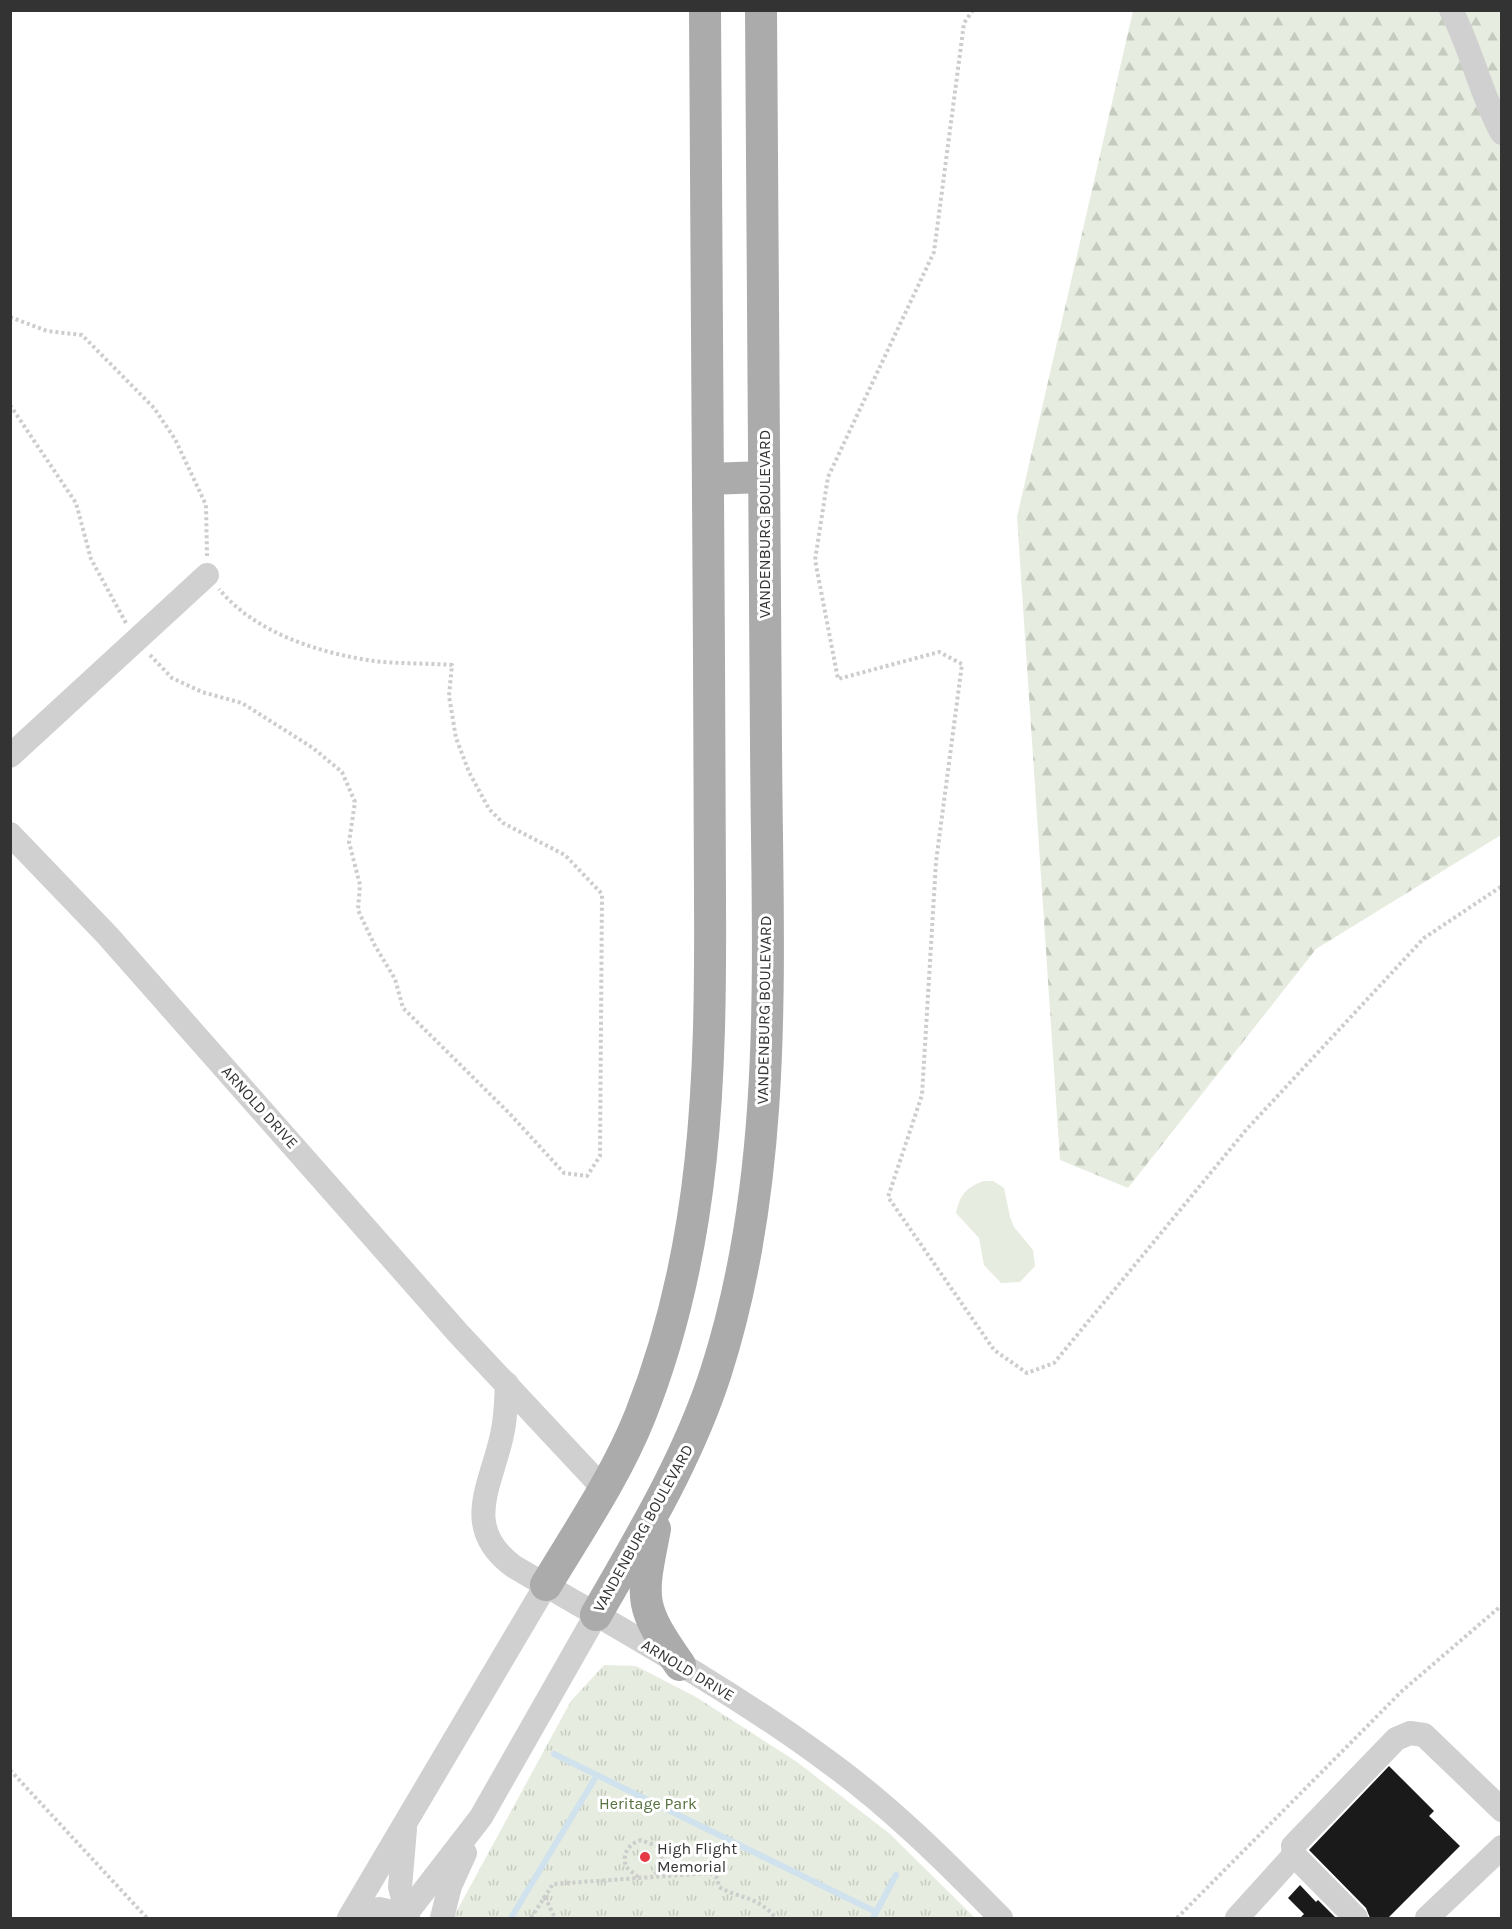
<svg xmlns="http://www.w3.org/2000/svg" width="1512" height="1929" font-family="Karla,sans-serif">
  <defs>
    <pattern id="forest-firs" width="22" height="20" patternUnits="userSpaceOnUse" patternTransform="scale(1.5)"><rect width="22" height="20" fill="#e6ecdf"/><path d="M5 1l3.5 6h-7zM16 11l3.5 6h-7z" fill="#c6cbc0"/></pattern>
    <pattern id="park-tufts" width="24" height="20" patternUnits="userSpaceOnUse" patternTransform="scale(1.5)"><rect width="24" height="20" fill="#e6ecdf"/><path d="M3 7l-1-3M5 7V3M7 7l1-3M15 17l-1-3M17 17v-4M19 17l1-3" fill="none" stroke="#c6cbc0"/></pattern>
  </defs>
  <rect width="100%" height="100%" fill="#fff"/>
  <!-- forest -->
  <polygon fill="url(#forest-firs)" points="1133,11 1501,11 1501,835 1316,949 1128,1188 1060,1160 1017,517"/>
  <!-- park -->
  <polygon fill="url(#park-tufts)" points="604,1665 636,1666 696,1697 797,1762 890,1834 975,1918 453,1918 571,1701"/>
  <!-- pitch -->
  <path fill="#e6ecdf" d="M 984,1181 L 993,1181 L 1004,1188 L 1010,1217 L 1014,1227 L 1033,1250 L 1035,1266 L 1020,1282 L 1001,1283 L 984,1265 L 979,1238 L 956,1213 C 960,1195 966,1187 984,1181 Z"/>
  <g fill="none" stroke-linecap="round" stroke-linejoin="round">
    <!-- stream -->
    <g stroke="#cfe2ee" stroke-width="6">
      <polyline points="554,1754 876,1912"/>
      <polyline points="511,1918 597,1775"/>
      <polyline points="873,1918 896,1875"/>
    </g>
  </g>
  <!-- building -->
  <g fill="#1a1a1a">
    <polygon points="1389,1766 1434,1811 1429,1816 1460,1846 1388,1918 1370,1918 1366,1908 1309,1850"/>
    <polygon points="1300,1885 1316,1902 1318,1900 1336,1918 1300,1918 1304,1914 1288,1898"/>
  </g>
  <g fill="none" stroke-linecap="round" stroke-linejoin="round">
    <!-- path -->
    <g stroke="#cdcdcd" stroke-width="4" stroke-dasharray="3 3" stroke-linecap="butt">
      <polyline points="973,10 964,23 934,252 828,477 815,560 838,679 939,652 962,664 936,862 922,1095 888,1197 994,1350 1027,1373 1054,1363 1246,1130 1424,938 1502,886"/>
      <polyline points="10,317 47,331 82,335 154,408 175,439 206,505 207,556"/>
      <polyline points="10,405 76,503 91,559 126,623"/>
      <path d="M 150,655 L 172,678 L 202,692 L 242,703 L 313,748 L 342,772 L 355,802 L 349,842 L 360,885 L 358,910 L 374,944 L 395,979 L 403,1008 L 509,1113 L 564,1173 L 587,1176 L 600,1156 L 602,894 L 565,855 L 503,823 L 489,809 L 469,772 L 456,738 L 449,696 L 452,665 C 426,663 399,664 374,661 C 319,653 255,633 219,589"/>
      <polyline points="10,1770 147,1918"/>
      <path d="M 638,1877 L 626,1867 C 622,1854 628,1844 641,1840 L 657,1846 C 665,1858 663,1869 651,1877"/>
      <polyline points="545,1897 555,1918"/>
      <path d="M 531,1918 L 553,1884 L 710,1873 L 717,1878 L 719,1887 C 742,1900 756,1895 776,1918"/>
      <polyline points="1177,1918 1402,1691 1502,1605"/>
    </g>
    <!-- minor -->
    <g stroke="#d0d0d0" stroke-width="24">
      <path d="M 1451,10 C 1472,50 1480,93 1502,133"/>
      <polyline points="10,756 207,575"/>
      <polyline points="10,834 108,936 458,1333 604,1489"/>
      <path d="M 507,1384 C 506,1401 506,1418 502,1435 C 491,1486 461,1527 513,1566 C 618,1628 727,1687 826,1760 C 890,1806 946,1862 1001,1918"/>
      <polyline points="405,1829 400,1887 408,1918"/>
      <polyline points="1294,1855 1293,1846 1396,1739 1410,1733 1424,1735 1502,1810"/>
      <polyline points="349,1918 546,1585"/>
      <polyline points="350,1918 379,1909 407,1915"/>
      <polyline points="403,1918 481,1817 596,1615"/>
      <polyline points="442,1918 450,1886 465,1853"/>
      <polyline points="1237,1918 1294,1855 1356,1918"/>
      <polyline points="1427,1918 1502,1847"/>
    </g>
    <!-- major -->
    <g stroke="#ababab" stroke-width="32">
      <polyline points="708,479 764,477"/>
      <path d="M 655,1529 C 641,1600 638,1605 680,1665"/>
      <path d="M 546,1585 C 579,1530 616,1476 640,1416 C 707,1248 711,1077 710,899 C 710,819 709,738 709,657 C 707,441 707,226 705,10"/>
      <path d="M 596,1615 C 641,1536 688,1459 716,1372 C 781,1170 767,952 766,743 C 764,499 763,255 761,10"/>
    </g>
  </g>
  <!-- markers -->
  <circle fill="#e63946" stroke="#fff" stroke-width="2" cx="645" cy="1857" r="6"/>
  <g text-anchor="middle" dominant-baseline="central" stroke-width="6" stroke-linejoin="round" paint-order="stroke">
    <!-- street labels -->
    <g font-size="16" fill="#333" stroke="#fff">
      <text transform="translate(764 524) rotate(-90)">VANDENBURG BOULEVARD</text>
      <text transform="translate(764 1010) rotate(-89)">VANDENBURG BOULEVARD</text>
      <text transform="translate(260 1107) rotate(48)">ARNOLD DRIVE</text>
      <text transform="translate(643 1528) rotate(-61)">VANDENBURG BOULEVARD</text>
      <text transform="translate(688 1670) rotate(31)">ARNOLD DRIVE</text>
    </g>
    <!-- park labels -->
    <g font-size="16" fill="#56703f" stroke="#fff">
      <text x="648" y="1803">Heritage Park</text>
    </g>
    <!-- poi labels -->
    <g font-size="16" fill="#333" stroke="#fff" text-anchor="start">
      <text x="657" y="1848">High Flight<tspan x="657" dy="18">Memorial</tspan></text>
    </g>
  </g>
  <!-- border -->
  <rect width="1512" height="1929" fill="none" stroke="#333333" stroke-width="24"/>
</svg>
